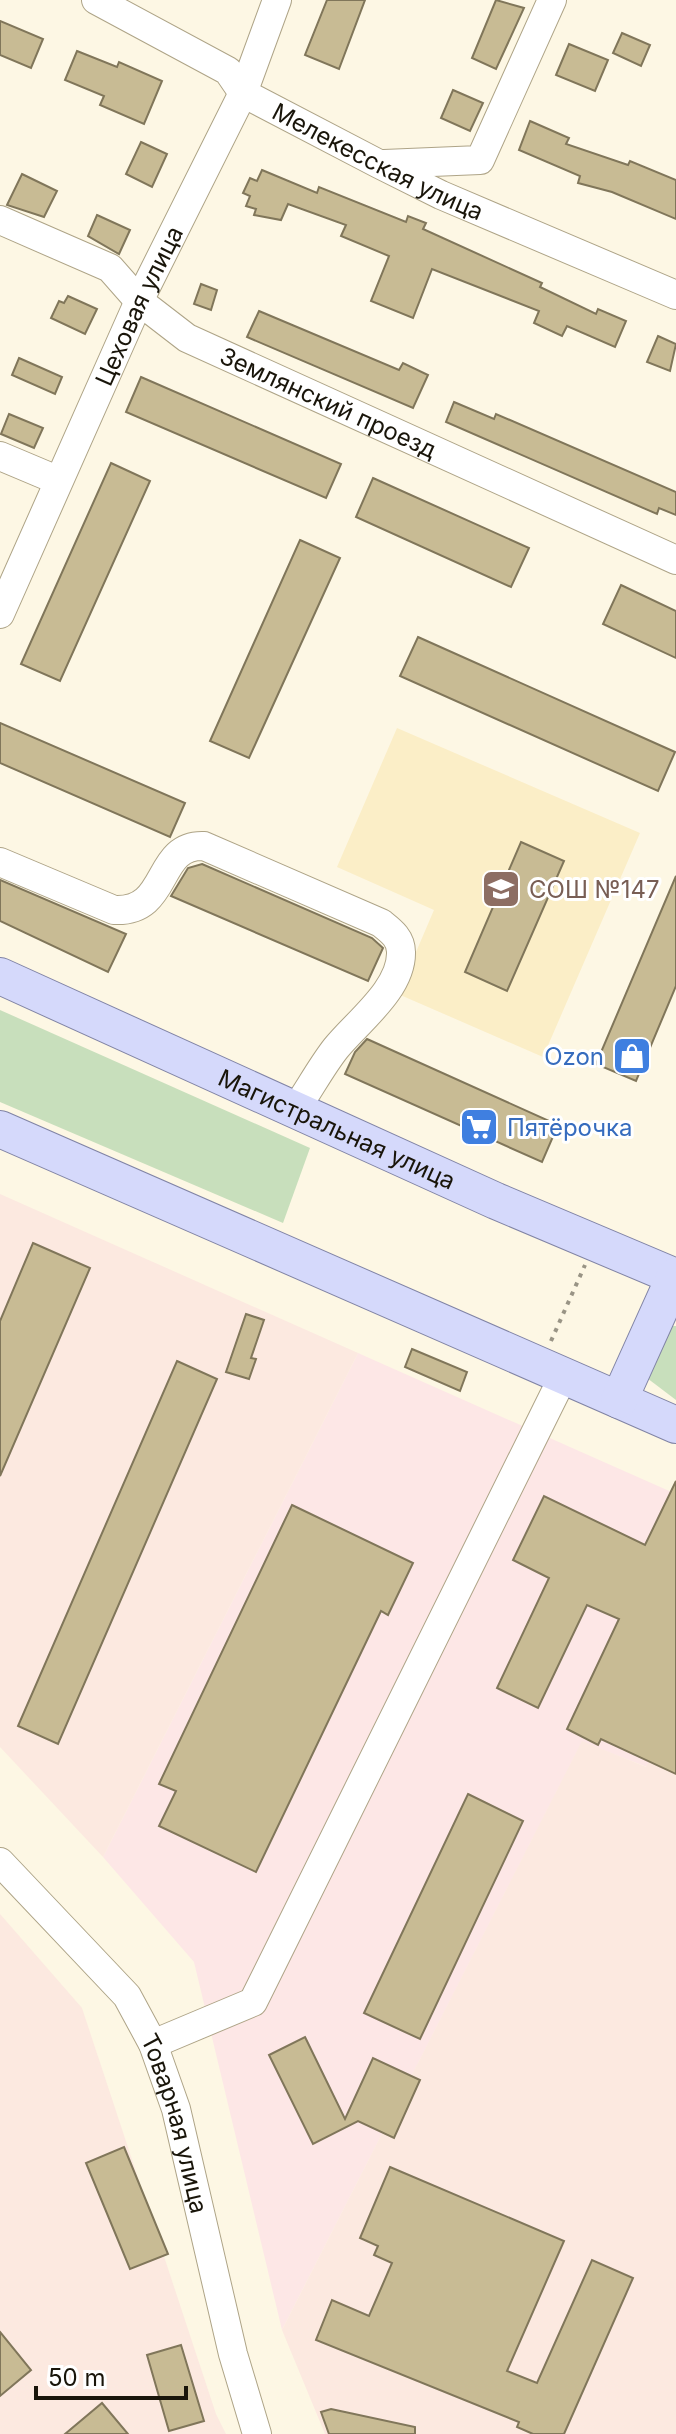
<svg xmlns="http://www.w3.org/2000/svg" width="676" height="2434" font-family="Inter,sans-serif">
  <rect width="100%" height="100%" fill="#fdf7e4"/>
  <!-- commercial -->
  <polygon fill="#fde7e6" points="358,1353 676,1494 676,1708 647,1767 582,1742 282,2330 194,1962 103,1857"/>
  <!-- industrial -->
  <g fill="#fce9e0">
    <polygon points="0,1194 358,1353 103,1857 0,1747"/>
    <polygon points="676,1708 676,2434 325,2434 282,2330 582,1741 646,1767"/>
    <polygon points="0,1914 82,2008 216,2414 226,2434 0,2434"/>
  </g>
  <!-- built -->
  <polygon fill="#fbeec7" points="397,728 640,833 543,1057 398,994 434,910 337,867"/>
  <!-- green -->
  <g fill="#c8dfbc">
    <polygon points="0,1010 310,1148 283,1223 0,1102"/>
    <polygon points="672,1326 676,1326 676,1400 647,1378 656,1340"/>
  </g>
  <!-- building -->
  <g fill="#c8bb94" stroke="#80765a" stroke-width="2">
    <polygon points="327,0 365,0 339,69 305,55"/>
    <polygon points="496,0 524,8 496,69 472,58"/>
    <polygon points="0,21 43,39 31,68 0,55"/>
    <polygon points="622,33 650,45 641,66 613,53"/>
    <polygon points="569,44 608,60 595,91 556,75"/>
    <polygon points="77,51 117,67 119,62 162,81 144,124 100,105 104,96 65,80"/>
    <polygon points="453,90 483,103 470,131 441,118"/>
    <polygon points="530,121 569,138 566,144 628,165 630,161 676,180 676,219 612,192 578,183 580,176 519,150"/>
    <polygon points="141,142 167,154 152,187 126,174"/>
    <polygon points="262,170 317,193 319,187 406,222 408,216 426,223 423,229 542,283 540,287 596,314 598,309 626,321 615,347 567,326 562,336 534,323 539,311 432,269 413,318 371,301 389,256 341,236 346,225 288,204 281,220 254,215 256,209 246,206 250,196 243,193 250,178 257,181"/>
    <polygon points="22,174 57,191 44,217 7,205"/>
    <polygon points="97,215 130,230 119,254 88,236"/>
    <polygon points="201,284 217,290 211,310 194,304"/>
    <polygon points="68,296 97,309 85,334 51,318 59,301 64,303"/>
    <polygon points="259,311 399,370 403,363 428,375 413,408 247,337"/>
    <polygon points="658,336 676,344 670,371 647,362"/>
    <polygon points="19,358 62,377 55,394 12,375"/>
    <polygon points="141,377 341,464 326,498 126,412"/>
    <polygon points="454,402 494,419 496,414 676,492 676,515 659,508 657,514 446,422"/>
    <polygon points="9,414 43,428 34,448 1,434"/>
    <polygon points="111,463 150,481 60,681 21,664"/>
    <polygon points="373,478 529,548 511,587 356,517"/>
    <polygon points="300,540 340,558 249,758 210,741"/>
    <polygon points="621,585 676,611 676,658 603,624"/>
    <polygon points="418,637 675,752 658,791 400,676"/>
    <polygon points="0,723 185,803 170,837 0,763"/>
    <polygon points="521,842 564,861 507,991 465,972"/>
    <polygon points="202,864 372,938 383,948 368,981 171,896 188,868"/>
    <polygon points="676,876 676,986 636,1081 596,1064"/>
    <polygon points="0,880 126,934 108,972 0,921"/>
    <polygon points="367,1039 558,1125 542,1162 345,1074 355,1052"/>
    <polygon points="33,1243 90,1268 0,1476 0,1321"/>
    <polygon points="246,1314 264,1320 251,1358 256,1359 249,1379 226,1372"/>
    <polygon points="412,1349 467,1372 460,1391 405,1367"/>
    <polygon points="177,1361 217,1379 58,1744 18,1726"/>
    <polygon points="676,1481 676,1774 601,1739 598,1745 567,1729 619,1619 587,1605 538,1708 497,1688 549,1578 513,1560 544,1496 645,1545"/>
    <polygon points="292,1505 413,1563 388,1615 381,1611 256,1872 159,1826 176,1791 159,1784"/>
    <polygon points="468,1794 523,1821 420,2039 364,2013"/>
    <polygon points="305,2037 345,2119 373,2058 420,2080 394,2138 358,2121 313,2144 269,2055"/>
    <polygon points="124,2147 168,2254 130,2269 86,2163"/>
    <polygon points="390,2167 564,2241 507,2371 537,2383 592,2260 633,2278 564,2434 533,2434 517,2427 519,2422 316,2340 332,2300 369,2316 392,2263 374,2255 378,2246 360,2238"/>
    <polygon points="0,2332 31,2370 0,2396"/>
    <polygon points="181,2345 204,2421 169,2431 147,2355"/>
    <polygon points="102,2403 128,2434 65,2434"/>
    <polygon points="331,2409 415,2427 415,2434 329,2434 321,2412"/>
  </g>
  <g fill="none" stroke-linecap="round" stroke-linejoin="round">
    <defs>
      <g id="minor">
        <path id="s1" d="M 96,0 L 228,71 L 243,93 L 379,164 L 441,195 L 676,295"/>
        <polyline points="384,164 480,160 552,0"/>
        <path id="s2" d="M 0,220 L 110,268 L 139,301 L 187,338 L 676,560"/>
        <polyline points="0,456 57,480"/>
        <path id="s3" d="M 0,614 L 139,301 L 243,93 L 277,0"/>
        <path d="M 0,862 L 114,910 C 171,913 154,844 204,846 L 381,923 C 391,931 401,938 401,952 C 402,989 357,1022 336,1048 C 321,1067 309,1090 295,1110"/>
        <path id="s4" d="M 0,1862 L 127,1996 L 153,2044 L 176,2109 L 233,2354 L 257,2434"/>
        <polyline points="153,2044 253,2002 564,1375"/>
      </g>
      <g id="major">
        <path id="s5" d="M 0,976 L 496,1201 L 676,1277"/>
        <polyline points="0,1129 676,1425"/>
        <polyline points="619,1400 675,1276"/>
      </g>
    </defs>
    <!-- minor casing -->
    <use href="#minor" stroke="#aea487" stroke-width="30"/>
    <!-- major casing -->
    <use href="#major" stroke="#8184a5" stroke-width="38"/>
    <!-- path -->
    <polyline stroke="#999485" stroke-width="4" stroke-dasharray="4 6" stroke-linecap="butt" points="551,1341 585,1265"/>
    <!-- minor -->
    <use href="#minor" stroke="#fff" stroke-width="28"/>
    <!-- major -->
    <use href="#major" stroke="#d5d9fb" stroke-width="36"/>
  </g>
  <!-- icons -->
  <defs>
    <symbol id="school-square" viewBox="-11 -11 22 22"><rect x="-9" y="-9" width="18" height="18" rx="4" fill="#8d6e63" stroke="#fff"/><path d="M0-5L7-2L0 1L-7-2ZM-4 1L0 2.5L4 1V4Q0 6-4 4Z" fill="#fff"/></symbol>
    <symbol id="shop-square" viewBox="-11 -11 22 22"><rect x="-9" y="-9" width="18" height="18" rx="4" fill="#3f7fe0" stroke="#fff"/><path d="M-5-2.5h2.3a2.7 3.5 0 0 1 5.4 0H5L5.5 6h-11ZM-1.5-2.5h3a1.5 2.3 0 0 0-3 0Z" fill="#fff"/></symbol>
    <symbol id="supermarket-square" viewBox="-11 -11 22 22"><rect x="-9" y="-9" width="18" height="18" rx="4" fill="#3f7fe0" stroke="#fff"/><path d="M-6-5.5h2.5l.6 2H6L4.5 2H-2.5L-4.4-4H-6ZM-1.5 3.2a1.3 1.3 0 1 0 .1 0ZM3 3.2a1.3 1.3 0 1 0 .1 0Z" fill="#fff"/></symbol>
  </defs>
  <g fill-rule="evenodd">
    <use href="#school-square" x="479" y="867" width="44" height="44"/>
    <use href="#shop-square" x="610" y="1034" width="44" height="44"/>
    <use href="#supermarket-square" x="457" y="1105" width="44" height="44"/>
  </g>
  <g text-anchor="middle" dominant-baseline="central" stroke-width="6" stroke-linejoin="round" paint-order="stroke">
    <!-- street labels -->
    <g font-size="24" fill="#19150a" stroke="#fff">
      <text stroke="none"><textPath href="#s1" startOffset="328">Мелекесская улица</textPath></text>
      <text stroke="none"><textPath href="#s3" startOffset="338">Цеховая улица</textPath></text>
      <text stroke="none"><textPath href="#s2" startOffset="380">Землянский проезд</textPath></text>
      <text stroke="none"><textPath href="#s5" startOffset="370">Магистральная улица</textPath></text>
      <text stroke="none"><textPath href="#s4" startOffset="322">Товарная улица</textPath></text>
    </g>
    <!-- education labels -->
    <g font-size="24" fill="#785e54" stroke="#fff" text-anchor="start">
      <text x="529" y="889">СОШ №147</text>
    </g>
    <!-- shop labels -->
    <g font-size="24" fill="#366cbe" stroke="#fff" text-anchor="end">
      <text x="604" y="1056">Ozon</text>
      <text x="507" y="1127" text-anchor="start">Пятёрочка</text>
    </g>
  </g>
  <!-- scale -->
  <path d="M36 2386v12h150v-12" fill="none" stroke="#19150a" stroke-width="4"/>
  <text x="48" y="2386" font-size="24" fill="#19150a" stroke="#ffffff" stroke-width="6" paint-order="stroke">50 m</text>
</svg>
